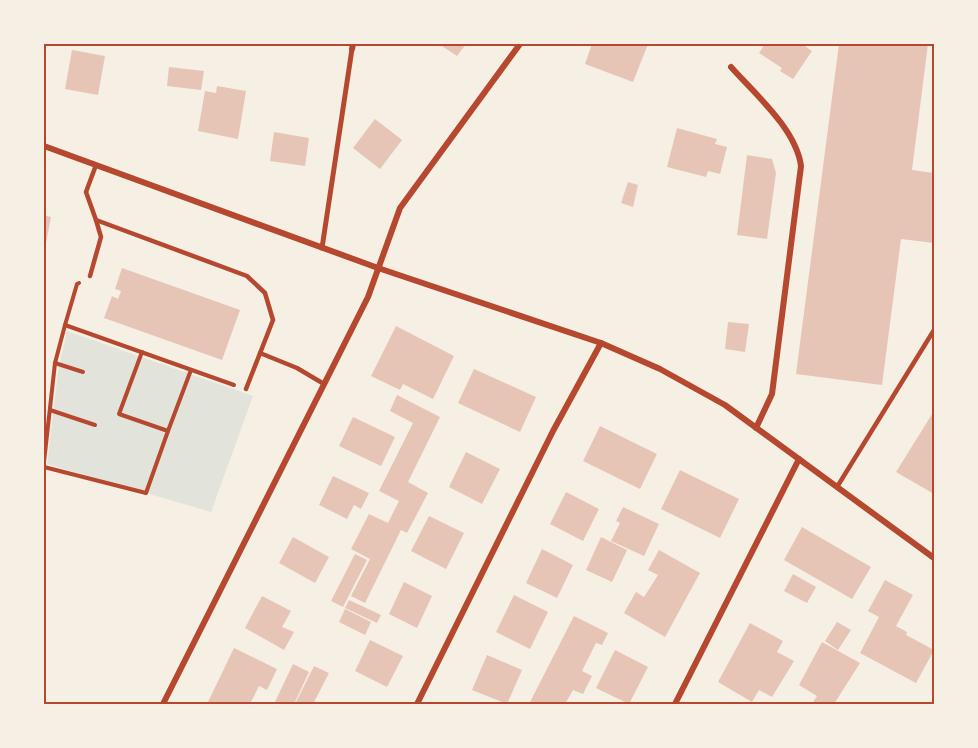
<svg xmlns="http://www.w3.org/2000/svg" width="978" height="748" font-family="Cabin,sans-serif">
  <rect width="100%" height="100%" fill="#f6efe4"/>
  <!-- green -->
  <polygon fill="#e2e4dc" points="67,331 253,396 211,512 47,464 58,372"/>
  <!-- building -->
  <g fill="#e6c5b7">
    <polygon points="439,44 466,44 457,56"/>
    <polygon points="592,44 648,44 633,82 585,64"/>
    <polygon points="765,44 802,44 812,51 793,79 780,71 782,68 759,53"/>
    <polygon points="839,44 928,44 912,170 934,173 934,243 901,239 882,385 796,374"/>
    <polygon points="72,50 105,56 98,95 65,89"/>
    <polygon points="169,67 204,71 201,90 167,86"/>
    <polygon points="217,86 246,91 238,139 198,131 205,91 216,93"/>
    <polygon points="375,119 402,140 380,169 353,148"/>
    <polygon points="677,128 717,139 715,144 727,147 720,174 708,171 706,177 667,167"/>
    <polygon points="274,132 309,138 305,166 270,161"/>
    <polygon points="747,155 772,159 776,173 767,239 737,235"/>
    <polygon points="628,182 638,185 633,207 621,203"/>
    <polygon points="44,215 51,217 45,248 44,248"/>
    <polygon points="122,268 240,310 222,360 104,318 112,296 118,299 121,291 115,289"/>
    <polygon points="728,322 749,324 745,352 725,349"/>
    <polygon points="396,326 454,356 433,399 403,384 400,390 371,376"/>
    <polygon points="474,369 536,397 520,432 458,403"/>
    <polygon points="397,395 440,417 408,482 428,493 407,533 401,530 365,603 351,596 370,559 351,549 369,514 388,523 399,501 379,491 413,423 390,411"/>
    <polygon points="934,411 934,494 896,472"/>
    <polygon points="353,417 395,437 381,466 339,446"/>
    <polygon points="600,426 657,454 640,489 583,461"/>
    <polygon points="466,452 500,469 482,504 449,487"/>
    <polygon points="680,470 739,499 720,538 661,509"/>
    <polygon points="333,476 369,493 361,509 354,505 347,519 319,505"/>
    <polygon points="566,492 599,509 583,541 550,524"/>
    <polygon points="623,507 659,524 644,556 611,541 620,523 616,521"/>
    <polygon points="429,516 464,533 446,569 411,551"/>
    <polygon points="802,527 871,567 852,599 784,560"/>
    <polygon points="293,537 329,557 315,583 279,563"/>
    <polygon points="601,537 627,550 612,582 586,570"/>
    <polygon points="542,549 573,565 557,598 526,583"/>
    <polygon points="659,550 700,573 665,637 624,613 636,592 644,597 653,583 658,575 648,570"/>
    <polygon points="355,554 367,560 343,607 331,601"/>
    <polygon points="793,574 816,587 807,603 784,591"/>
    <polygon points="885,580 913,595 896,626 907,632 906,635 934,650 916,683 860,653 879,617 868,611"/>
    <polygon points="404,582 432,596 417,628 389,614"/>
    <polygon points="514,595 548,612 530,649 496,632"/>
    <polygon points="262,596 291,611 282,627 294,632 284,650 245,628"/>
    <polygon points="349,600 381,615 377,623 345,608"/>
    <polygon points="345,609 371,622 365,635 339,622"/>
    <polygon points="574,616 608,633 602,645 596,643 582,671 592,676 583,694 573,690 565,704 529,704"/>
    <polygon points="837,622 851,630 838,650 825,641"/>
    <polygon points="750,623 783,641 777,652 794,661 772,697 759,690 752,702 718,682"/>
    <polygon points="370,640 403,656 387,687 355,671"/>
    <polygon points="822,642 860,663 834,704 812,704 817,696 799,685"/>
    <polygon points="234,648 277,669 267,690 259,686 250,704 207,704"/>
    <polygon points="615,650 648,667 629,704 596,688"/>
    <polygon points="487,655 522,670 507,704 472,690"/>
    <polygon points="293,664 309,672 294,704 274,704"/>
    <polygon points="314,666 329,673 313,704 295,704"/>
  </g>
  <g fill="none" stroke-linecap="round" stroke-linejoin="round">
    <!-- path -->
    <g stroke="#b5482f" stroke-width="4">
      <polyline points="65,325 77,284 79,283"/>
      <polyline points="55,363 83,372"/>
      <polyline points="50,410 95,425"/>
      <polyline points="168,431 191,370"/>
      <polyline points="44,462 55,363 65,325 234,385"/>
      <polyline points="44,467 146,493 168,431 119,414 142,352"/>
    </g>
    <!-- service -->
    <g stroke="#b5482f" stroke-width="4.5">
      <polyline points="96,165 86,192 96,220 247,276 265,293 273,320 246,389"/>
      <polyline points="90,276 101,237 96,220"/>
      <polyline points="260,353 297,368 324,384"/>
      <polyline points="837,487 934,330"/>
    </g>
    <!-- pedestrian -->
    <polyline stroke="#b5482f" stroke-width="5" points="322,248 352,49"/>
    <!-- minor -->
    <g stroke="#b5482f" stroke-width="6">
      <polyline points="352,49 353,44"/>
      <path d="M 731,67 C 755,94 796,129 801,166 L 772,394 L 756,428"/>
      <polyline points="44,146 378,268 601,343 660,369 725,405 934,558"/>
      <polyline points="163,704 368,297 400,208 520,44"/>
      <polyline points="417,704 553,431 601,343"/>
      <polyline points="675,704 799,459"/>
    </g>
  </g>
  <!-- border -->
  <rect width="978" height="748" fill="none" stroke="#f6efe4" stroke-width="90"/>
  <rect x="45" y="45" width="888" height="658" fill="none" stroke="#b5482f" stroke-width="2"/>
</svg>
